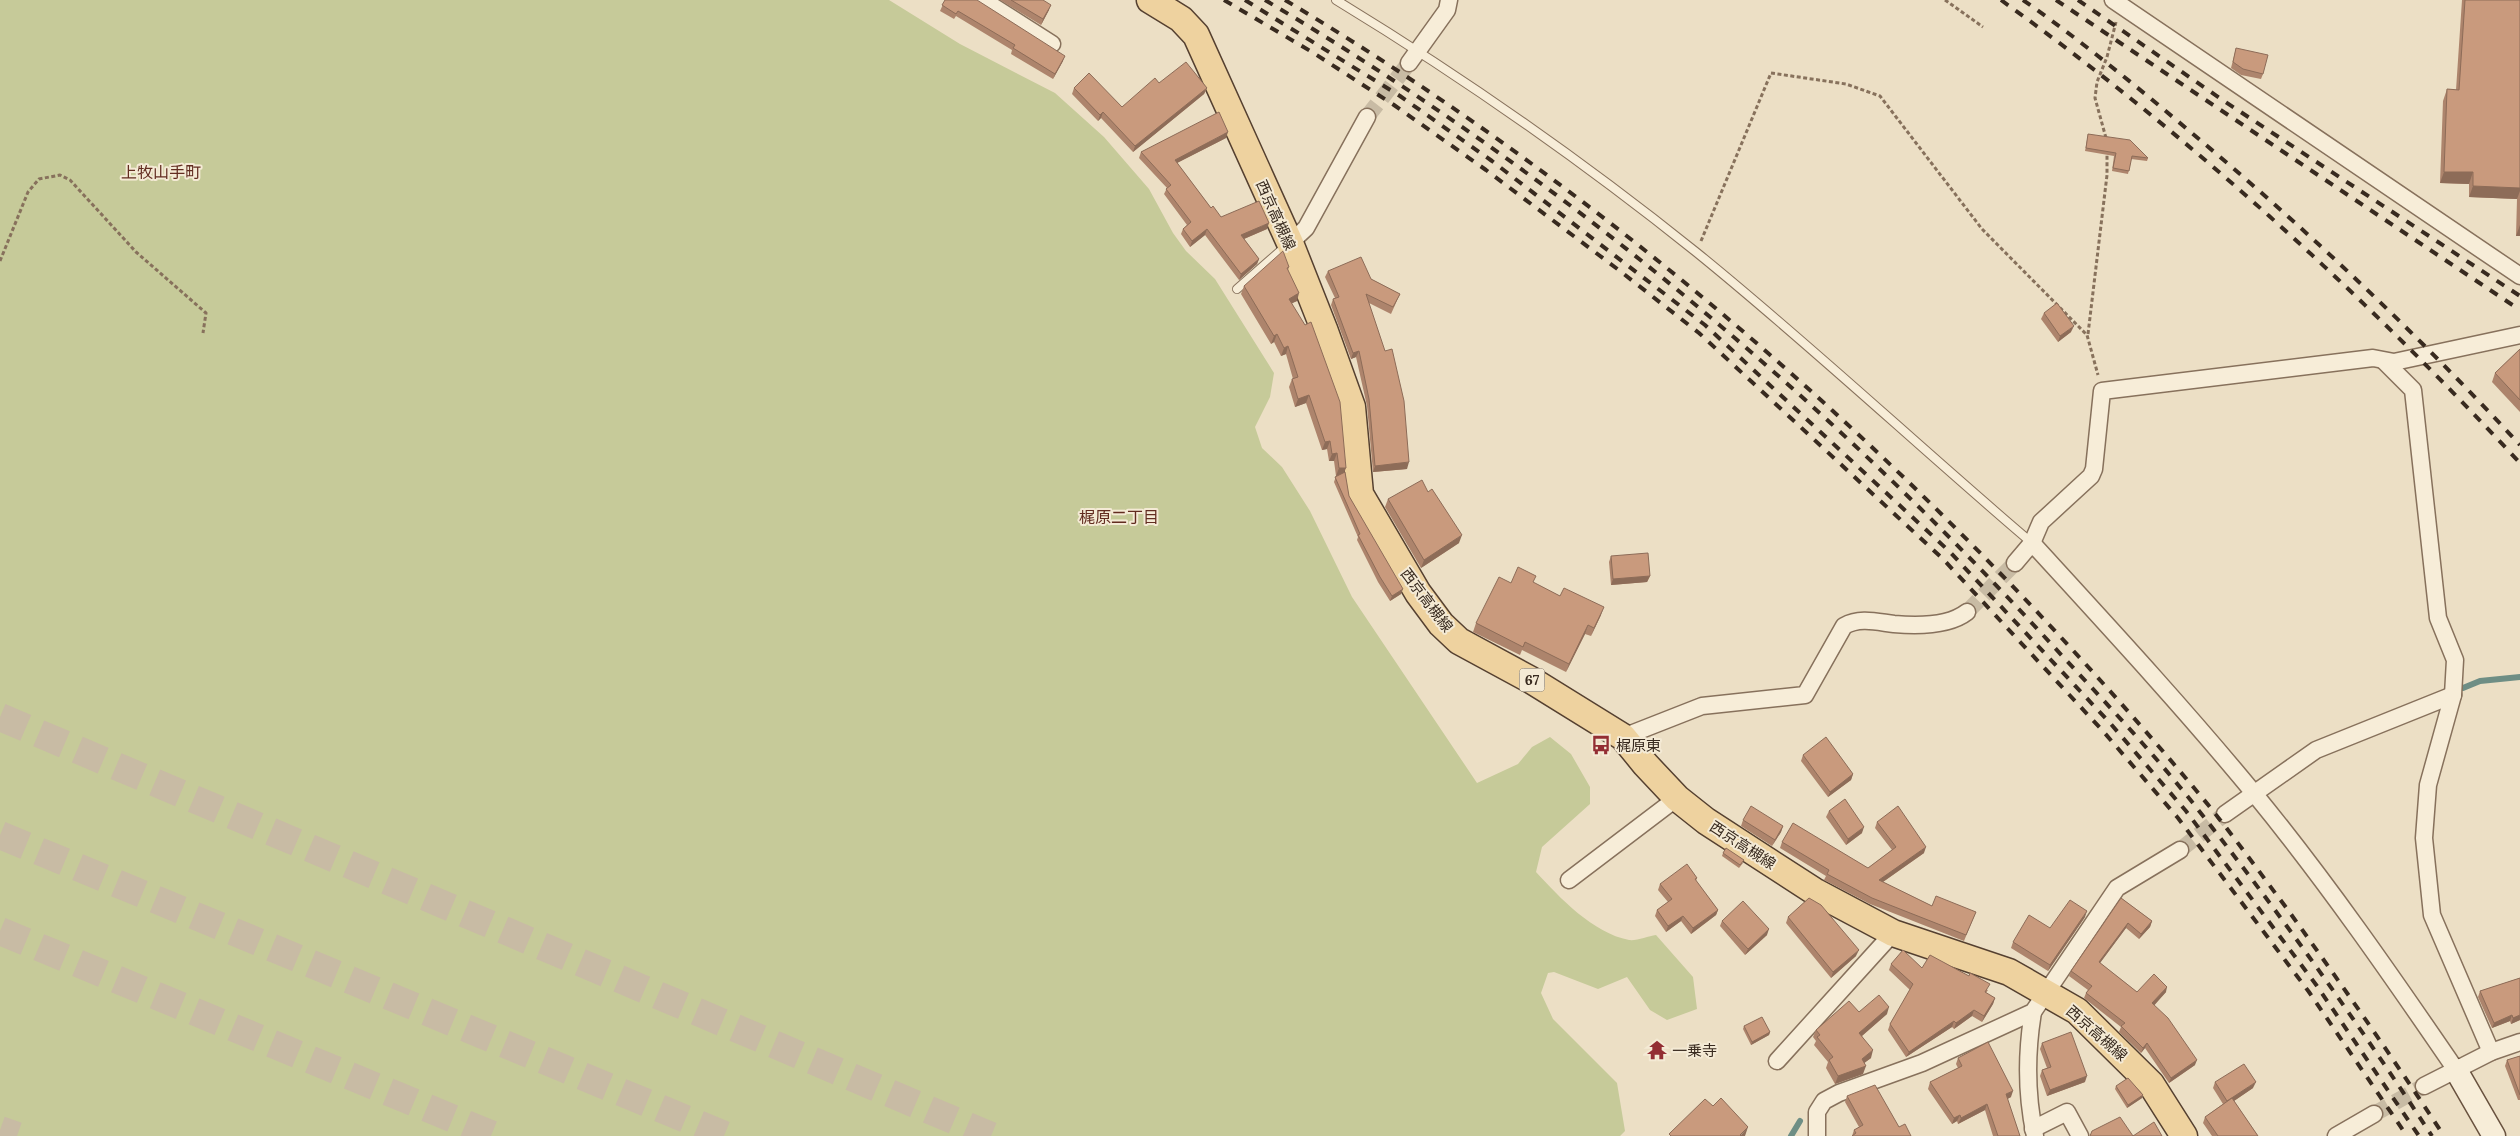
<svg xmlns="http://www.w3.org/2000/svg" width="2520" height="1136" font-family="Lora,'Noto Sans JP',serif">
  <rect width="100%" height="100%" fill="#ecdfc5"/>
  <!-- green -->
  <path fill="#c6ca99" d="M 0,0 L 889,0 L 960,44 L 1055,93 L 1104,137 L 1149,189 L 1173,233 L 1186,251 L 1215,279 L 1274,373 L 1270,397 L 1255,427 L 1262,448 L 1282,467 L 1310,511 L 1352,597 L 1477,783 L 1518,764 L 1532,747 L 1550,737 L 1571,754 L 1590,787 L 1590,804 L 1542,847 L 1536,872 C 1560,898 1593,933 1629,940 C 1637,941 1648,936 1656,935 L 1693,977 L 1697,1009 L 1667,1020 L 1650,1010 L 1627,977 L 1598,989 L 1554,972 L 1548,973 L 1541,993 L 1553,1019 L 1617,1083 L 1625,1131 L 1620,1136 L 0,1136 Z"/>
  <g fill="none" stroke-linecap="round" stroke-linejoin="round">
    <!-- stream -->
    <g stroke="#6e8e85" stroke-width="6">
      <polyline points="2463,688 2480,681 2520,677"/>
      <polyline points="1791,1136 1800,1121"/>
    </g>
    <!-- street-tunnel -->
    <g stroke="#c8bba4" stroke-width="16" stroke-dasharray="16 8" stroke-linecap="butt">
      <polyline points="1367,117 1409,63"/>
      <polyline points="1967,612 2015,563"/>
      <polyline points="2180,850 2225,814"/>
      <polyline points="2374,1114 2424,1086"/>
    </g>
    <!-- highway-tunnel -->
    <g stroke="#c8bba4" stroke-width="28" stroke-dasharray="28 14" stroke-linecap="butt">
      <polyline points="0,717 991,1136"/>
      <polyline points="0,835 727,1136"/>
      <polyline points="0,931 495,1136"/>
      <polyline points="0,1130 17,1136"/>
    </g>
    <defs>
      <g id="lane">
        <path d="M 1336,0 C 1461,76 1581,160 1696,252 C 1811,345 1919,447 2032,543"/>
        <polyline points="1237,289 1286,246"/>
      </g>
      <g id="street">
        <polyline points="983,0 1052,44"/>
        <polyline points="2113,0 2520,276"/>
        <polyline points="1409,63 1447,10 1449,0"/>
        <polyline points="1290,243 1306,228 1367,117"/>
        <polyline points="2384,361 2413,390 2438,618 2455,660 2453,695 2428,785 2424,838 2432,915 2491,1052"/>
        <path d="M 2032,543 C 2107,625 2182,706 2253,792 C 2326,881 2391,975 2456,1070"/>
        <polyline points="2015,563 2032,543 2041,522 2091,476 2094,469 2102,391 2373,358 2394,362 2520,335"/>
        <path d="M 1623,737 L 1702,706 L 1805,695 L 1844,626 C 1860,617 1877,622 1894,624 C 1917,626 1949,626 1967,612"/>
        <polyline points="2225,814 2316,750 2453,695"/>
        <polyline points="1569,880 1677,798"/>
        <path d="M 2033,1012 C 2026,1054 2026,1094 2035,1136"/>
        <polyline points="1777,1061 1893,933"/>
        <polyline points="2424,1086 2491,1052 2520,1042"/>
        <polyline points="2033,1129 2067,1112 2080,1136"/>
        <polyline points="1817,1136 1817,1112 1824,1101 1839,1093 1922,1063 2033,1012 2117,888 2180,850"/>
        <polyline points="2336,1136 2374,1114"/>
      </g>
      <polyline id="secondary" points="2456,1070 2494,1136"/>
      <polyline id="primary" points="1150,0 1181,19 1196,35 1290,243 1324,329 1352,407 1360,494 1418,593 1441,624 1459,641 1531,680 1623,737 1645,764 1677,798 1706,821 1814,891 1893,933 2009,972 2077,1011 2151,1084 2184,1136"/>
    </defs>
    <!-- lane casing -->
    <use href="#lane" stroke="#87715c" stroke-width="10"/>
    <!-- street casing -->
    <use href="#street" stroke="#87715c" stroke-width="19"/>
    <!-- secondary casing -->
    <use href="#secondary" stroke="#69523f" stroke-width="25"/>
    <!-- primary casing -->
    <use href="#primary" stroke="#554030" stroke-width="29"/>
    <!-- path -->
    <g stroke="#87715c" stroke-width="3" stroke-dasharray="4 2.5" stroke-linecap="butt">
      <polyline points="1945,0 1983,27"/>
      <polyline points="2106,138 2095,98 2097,82 2107,57 2116,22"/>
      <polyline points="1701,241 1771,73 1846,84 1880,96 1982,229 2087,335 2098,375"/>
      <polyline points="0,261 28,192 39,179 60,175 70,180 136,252 206,313 203,333"/>
      <polyline points="2088,334 2107,175 2107,152"/>
    </g>
    <!-- lane -->
    <use href="#lane" stroke="#f7edd8" stroke-width="8"/>
    <!-- street -->
    <use href="#street" stroke="#f7edd8" stroke-width="16"/>
    <!-- secondary -->
    <use href="#secondary" stroke="#f7edd8" stroke-width="22"/>
    <!-- primary -->
    <use href="#primary" stroke="#eed29f" stroke-width="26"/>
    <!-- rail -->
    <g stroke="#382a1f" stroke-width="4" stroke-dasharray="9 9" stroke-linecap="butt">
      <polyline points="1224,0 1312,52 1394,105 1486,170 1620,271 1699,333 1943,559 2102,730 2178,818 2309,992 2407,1136"/>
      <polyline points="1245,0 1400,96 1492,161 1705,325 1950,552 2110,723 2186,811 2317,986 2419,1136"/>
      <path d="M 1265,0 C 1558,174 1824,396 2054,647 C 2102,699 2152,751 2196,807 C 2280,913 2358,1023 2432,1136"/>
      <path d="M 1285,0 C 1630,206 1943,488 2200,795 C 2230,831 2257,869 2285,906 C 2340,982 2393,1058 2444,1136"/>
      <path d="M 2001,0 C 2189,135 2362,293 2520,463"/>
      <path d="M 2023,0 C 2087,45 2147,95 2206,145 C 2317,239 2422,339 2520,445"/>
      <polyline points="2056,0 2520,310"/>
      <polyline points="2078,0 2224,101 2520,296"/>
    </g>
  </g>
  <!-- wall -->
  <g fill="#ad846c">
    <polygon points="945,0 1063,61 1053,79 1011,54 1012,50 956,16 954,19 940,11"/>
    <polygon points="1000,0 1043,0 1049,10 1041,25"/>
    <polygon points="2462,0 2520,0 2520,236 2516,236 2517,199 2469,197 2469,184 2440,183 2443,101 2447,89 2456,90"/>
    <polygon points="2236,48 2263,74 2261,79 2241,75 2231,68"/>
    <polygon points="1159,83 1207,88 1204,94 1133,152 1101,118 1098,121 1072,94 1074,88 1122,107"/>
    <polygon points="2088,134 2148,158 2147,161 2131,159 2128,174 2112,171 2114,156 2085,151"/>
    <polygon points="1226,138 1177,163 1211,208 1221,217 1267,229 1244,239 1259,259 1257,264 1239,280 1205,235 1190,247 1181,234 1183,229 1187,225 1164,194 1167,188 1139,158 1141,152"/>
    <polygon points="1289,267 1288,270 1297,301 1292,303 1344,473 1349,496 1401,594 1390,601 1378,582 1357,540 1358,537 1334,482 1336,476 1334,461 1329,461 1327,449 1322,450 1306,403 1295,407 1289,387 1292,379 1293,379 1286,354 1281,356 1274,342 1271,344 1241,294 1244,286"/>
    <polygon points="1328,271 1371,279 1400,294 1391,314 1369,303 1407,469 1373,472 1367,406 1356,357 1351,359 1331,305 1333,299 1335,298 1325,277"/>
    <polygon points="2044,313 2071,332 2058,342 2041,319"/>
    <polygon points="2520,349 2520,412 2492,382 2495,373"/>
    <polygon points="1428,492 1459,543 1421,568 1385,507 1388,499"/>
    <polygon points="1611,556 1650,576 1647,582 1611,585 1609,562"/>
    <polygon points="1511,583 1533,583 1560,596 1601,615 1591,636 1585,634 1566,672 1522,650 1520,655 1473,632 1476,623"/>
    <polygon points="1803,755 1853,774 1851,780 1828,797 1801,761"/>
    <polygon points="1829,811 1862,833 1846,845 1826,817"/>
    <polygon points="1743,820 1783,826 1781,832 1772,846 1741,826"/>
    <polygon points="1877,822 1924,853 1883,882 1932,906 1976,912 1964,941 1870,904 1824,880 1826,876 1780,848 1782,842 1868,868 1892,850 1875,828"/>
    <polygon points="1723,853 1743,863 1739,868 1722,856"/>
    <polygon points="1697,878 1696,881 1718,910 1716,915 1691,934 1681,921 1666,932 1655,916 1657,910 1668,902 1658,890 1660,884"/>
    <polygon points="2121,898 2152,921 2150,927 2139,939 2126,928 2100,963 2137,992 2166,992 2154,1005 2195,1065 2169,1083 2145,1048 2141,1053 2119,1032 2121,1027 2084,998 2086,993 2088,990 2069,976 2071,971"/>
    <polygon points="1788,917 1856,956 1831,978 1786,923"/>
    <polygon points="2085,917 2048,971 2011,948 2013,942 2050,928"/>
    <polygon points="1722,921 1767,935 1745,955 1720,926"/>
    <polygon points="1891,964 1922,968 1988,990 1986,993 1995,998 1993,1004 1982,1022 1972,1016 1954,1029 1952,1027 1906,1057 1888,1030 1890,1024 1910,990 1889,970"/>
    <polygon points="2520,978 2520,1020 2511,1024 2510,1021 2492,1028 2478,997 2480,991"/>
    <polygon points="1859,1012 1887,1014 1862,1036 1871,1058 1864,1063 1863,1074 1835,1084 1826,1068 1828,1062 1814,1045 1816,1041 1813,1037 1816,1030"/>
    <polygon points="1744,1026 1770,1032 1769,1035 1751,1045 1743,1029"/>
    <polygon points="2042,1043 2085,1082 2047,1096 2040,1076 2042,1070 2047,1068 2040,1049"/>
    <polygon points="2520,1056 2520,1100 2518,1100 2505,1066 2507,1060"/>
    <polygon points="1958,1058 2011,1097 2007,1099 2020,1136 1993,1136 1985,1110 1958,1124 1957,1121 1952,1124 1928,1089 1930,1082 1958,1068 1956,1064"/>
    <polygon points="2215,1082 2253,1088 2234,1101 2258,1136 2212,1136 2203,1123 2205,1117 2223,1104 2213,1088"/>
    <polygon points="2116,1086 2143,1095 2142,1098 2127,1108 2115,1089"/>
    <polygon points="1847,1096 1899,1127 1911,1136 1852,1136 1854,1130 1859,1127 1845,1102"/>
  </g>
  <!-- shaded-wall -->
  <g fill="#8d6c58">
    <polygon points="1051,5 1049,10 1041,25 1043,19"/>
    <polygon points="1065,56 1063,61 1053,79 1055,74"/>
    <polygon points="1207,88 1204,94 1133,152 1135,146"/>
    <polygon points="1103,112 1101,118 1098,121 1100,115"/>
    <polygon points="1228,132 1226,138 1173,165 1175,160"/>
    <polygon points="2444,172 2473,172 2469,184 2440,183"/>
    <polygon points="2473,186 2520,188 2520,191 2517,199 2469,197"/>
    <polygon points="1269,223 1267,229 1239,241 1241,235"/>
    <polygon points="2520,225 2520,236 2516,236"/>
    <polygon points="1207,229 1205,235 1190,247 1192,241"/>
    <polygon points="1259,259 1257,264 1239,280 1241,274"/>
    <polygon points="1299,293 1297,301 1286,306 1289,299"/>
    <polygon points="2074,326 2071,332 2058,342 2060,336"/>
    <polygon points="1277,334 1274,342 1271,344 1274,336"/>
    <polygon points="1288,346 1286,354 1281,356 1284,348"/>
    <polygon points="1359,351 1356,357 1351,359 1353,353"/>
    <polygon points="1309,395 1306,403 1295,407 1298,399"/>
    <polygon points="1330,441 1327,449 1322,450 1325,442"/>
    <polygon points="1337,453 1334,461 1329,461 1332,454"/>
    <polygon points="1409,462 1407,469 1373,472 1375,466"/>
    <polygon points="1339,468 1346,468 1343,475 1336,476"/>
    <polygon points="1462,535 1459,543 1421,568 1424,560"/>
    <polygon points="1650,576 1647,582 1611,585 1613,579"/>
    <polygon points="1403,589 1401,594 1390,601 1392,596"/>
    <polygon points="1604,607 1601,615 1591,636 1594,628"/>
    <polygon points="1588,625 1585,634 1566,672 1569,664"/>
    <polygon points="1853,774 1851,780 1828,797 1830,792"/>
    <polygon points="1783,826 1781,832 1772,846 1775,840"/>
    <polygon points="1864,827 1862,833 1846,845 1848,839"/>
    <polygon points="1926,847 1924,853 1877,886 1879,880"/>
    <polygon points="1718,910 1716,915 1691,934 1693,928"/>
    <polygon points="2087,911 2085,917 2048,971 2050,965"/>
    <polygon points="1683,916 1681,921 1666,932 1668,926"/>
    <polygon points="2152,921 2150,927 2139,939 2141,934"/>
    <polygon points="2128,923 2126,928 2097,967 2099,962"/>
    <polygon points="1769,929 1767,935 1745,955 1748,949"/>
    <polygon points="1859,950 1856,956 1831,978 1833,972"/>
    <polygon points="2167,987 2166,992 2151,1009 2152,1003"/>
    <polygon points="1995,998 1993,1004 1982,1022 1984,1016"/>
    <polygon points="1889,1007 1887,1014 1856,1041 1859,1033"/>
    <polygon points="1974,1010 1972,1016 1954,1029 1956,1023"/>
    <polygon points="2512,1015 2510,1021 2492,1028 2494,1023"/>
    <polygon points="2520,1015 2520,1020 2511,1024 2513,1018"/>
    <polygon points="1954,1021 1952,1027 1906,1057 1909,1052"/>
    <polygon points="1770,1032 1769,1035 1751,1045 1752,1042"/>
    <polygon points="2147,1043 2145,1048 2141,1053 2143,1048"/>
    <polygon points="1873,1050 1871,1058 1859,1067 1862,1059"/>
    <polygon points="2197,1060 2195,1065 2169,1083 2171,1078"/>
    <polygon points="1866,1066 1863,1074 1835,1084 1838,1076"/>
    <polygon points="2087,1076 2085,1082 2047,1096 2050,1090"/>
    <polygon points="2256,1082 2253,1088 2225,1107 2227,1101"/>
    <polygon points="2013,1091 2011,1097 2004,1101 2006,1094"/>
    <polygon points="2143,1095 2142,1098 2127,1108 2128,1105"/>
    <polygon points="1987,1104 1985,1110 1958,1124 1961,1118"/>
    <polygon points="1960,1115 1957,1121 1952,1124 1954,1118"/>
    <polygon points="1748,1127 1745,1136 1740,1136"/>
  </g>
  <!-- building -->
  <g fill="#c99a7d" stroke="#8d6c58">
    <polygon points="945,0 977,0 1065,56 1055,74 1013,48 1015,45 958,11 956,14 942,5"/>
    <polygon points="1011,0 1043,0 1051,5 1043,19"/>
    <polygon points="2465,0 2520,0 2520,188 2473,186 2473,172 2444,172 2447,89 2459,90"/>
    <polygon points="2236,48 2268,55 2263,74 2243,69 2233,62"/>
    <polygon points="1186,62 1207,88 1135,146 1103,112 1100,115 1074,88 1089,73 1122,107 1155,78 1159,83"/>
    <polygon points="1219,112 1228,132 1175,160 1211,208 1213,206 1221,217 1259,201 1269,223 1241,235 1259,259 1241,274 1207,229 1192,241 1183,229 1191,222 1166,189 1171,185 1141,152"/>
    <polygon points="2088,134 2130,140 2148,158 2132,156 2129,171 2113,168 2116,153 2086,148"/>
    <polygon points="1283,251 1289,267 1287,268 1299,293 1289,299 1305,325 1311,322 1340,402 1346,468 1339,468 1337,453 1332,454 1330,441 1325,442 1309,395 1298,399 1292,379 1298,377 1288,346 1284,348 1277,334 1274,336 1244,286"/>
    <polygon points="1361,257 1371,279 1400,294 1393,307 1366,294 1385,351 1392,349 1404,401 1409,462 1375,466 1369,399 1359,351 1353,353 1333,299 1339,297 1328,271"/>
    <polygon points="2057,303 2074,326 2060,336 2044,313"/>
    <polygon points="2520,349 2520,400 2495,373"/>
    <polygon points="1345,472 1349,496 1403,589 1392,596 1380,577 1358,535 1360,534 1335,477"/>
    <polygon points="1422,480 1428,492 1432,489 1462,535 1424,560 1388,499"/>
    <polygon points="1648,553 1650,576 1613,579 1611,556"/>
    <polygon points="1518,567 1536,576 1533,582 1560,596 1564,588 1604,607 1594,628 1588,625 1569,664 1525,642 1523,647 1476,623 1499,577 1511,583"/>
    <polygon points="1826,737 1853,774 1830,792 1803,755"/>
    <polygon points="1845,799 1864,827 1848,839 1829,811"/>
    <polygon points="1751,806 1783,826 1775,840 1743,820"/>
    <polygon points="1898,806 1926,847 1879,880 1932,906 1936,896 1976,912 1966,935 1872,898 1827,874 1829,870 1782,842 1793,823 1868,868 1896,847 1877,822"/>
    <polygon points="1726,848 1744,860 1740,865 1723,853"/>
    <polygon points="1687,864 1697,878 1695,879 1718,910 1693,928 1683,916 1668,926 1657,910 1672,899 1660,884"/>
    <polygon points="1809,898 1821,905 1859,950 1833,972 1788,917"/>
    <polygon points="2121,898 2152,921 2141,934 2128,923 2099,962 2137,992 2154,974 2167,987 2152,1003 2168,1018 2197,1060 2171,1078 2147,1043 2143,1048 2121,1026 2125,1023 2086,993 2092,986 2071,971"/>
    <polygon points="2070,900 2087,911 2050,965 2013,942 2029,915 2050,928"/>
    <polygon points="1743,901 1769,929 1748,949 1722,921"/>
    <polygon points="1903,950 1922,968 1930,955 1969,976 1970,973 1990,984 1985,992 1995,998 1984,1016 1974,1010 1956,1023 1954,1021 1909,1052 1890,1024 1913,984 1891,964"/>
    <polygon points="2520,978 2520,1015 2513,1018 2512,1015 2494,1023 2480,991"/>
    <polygon points="1879,995 1889,1007 1859,1033 1873,1050 1862,1059 1866,1066 1838,1076 1829,1060 1833,1057 1817,1037 1820,1035 1816,1030 1849,1001 1859,1012"/>
    <polygon points="1762,1017 1770,1032 1752,1042 1744,1026"/>
    <polygon points="2071,1032 2087,1076 2050,1090 2042,1070 2051,1067 2042,1043"/>
    <polygon points="1988,1042 2013,1091 2006,1094 2020,1136 1998,1136 1987,1104 1961,1118 1960,1115 1954,1118 1930,1082 1962,1066 1958,1058"/>
    <polygon points="2520,1056 2520,1095 2507,1060"/>
    <polygon points="2244,1064 2256,1082 2227,1101 2215,1082"/>
    <polygon points="2128,1078 2143,1095 2128,1105 2116,1086"/>
    <polygon points="1875,1085 1899,1127 1905,1124 1911,1136 1852,1136 1856,1133 1854,1130 1863,1125 1847,1096"/>
    <polygon points="1721,1098 1748,1127 1740,1135 1741,1136 1671,1136 1669,1134 1705,1099 1713,1106"/>
    <polygon points="2232,1098 2258,1136 2218,1136 2205,1117"/>
    <polygon points="2120,1117 2133,1136 2090,1136 2092,1131"/>
    <polygon points="2154,1122 2162,1136 2133,1136"/>
  </g>
  <!-- icons -->
  <defs>
    <symbol id="bus-bare" viewBox="-9 -9 18 18"><path d="M-5-6H5V4H4V6H2V4H-2V6H-4V4H-5ZM-3.5-4V0h7V-4ZM-3.5 1.2v1.5H-2V1.2ZM2 1.2v1.5H3.5V1.2Z" fill="#932e33" stroke="#f4ead5" stroke-width="2.5" paint-order="stroke"/></symbol>
    <symbol id="temple-bare" viewBox="-9 -9 18 18"><path d="M0-6L5-2H3V0L6.5 2.5H4V6H1.5V3h-3V6H-4V2.5H-6.5L-3 0V-2H-5Z" fill="#932e33" stroke="#f4ead5" stroke-width="2.5" paint-order="stroke"/></symbol>
  </defs>
  <g fill-rule="evenodd">
    <use href="#bus-bare" x="1587" y="731" width="28" height="28"/>
    <use href="#temple-bare" x="1643" y="1036" width="28" height="28"/>
  </g>
  <g text-anchor="middle" dominant-baseline="central" stroke-width="4" stroke-linejoin="round" paint-order="stroke">
    <!-- shield labels -->
    <rect fill="#f4ead5" stroke="#706456" stroke-width="1" x="1519.5" y="668.5" width="25" height="23" rx="4"/>
    <g font-size="14" font-weight="bold" fill="#382a1f">
      <text x="1532" y="680">67</text>
    </g>
    <!-- street labels -->
    <g font-size="15" fill="#382a1f" stroke="#f4ead5">
      <text transform="translate(1276 215) rotate(66)">西京高槻線</text>
      <text transform="translate(1427 600) rotate(53)">西京高槻線</text>
      <text transform="translate(1743 845) rotate(33)">西京高槻線</text>
      <text transform="translate(2097 1033) rotate(41)">西京高槻線</text>
    </g>
    <!-- poi labels -->
    <g font-size="15" fill="#382a1f" stroke="#f4ead5" text-anchor="start">
      <text x="1616" y="745">梶原東</text>
      <text x="1672" y="1050">一乗寺</text>
    </g>
    <!-- neighbourhood labels -->
    <g font-size="16" fill="#622c20" stroke="#f4ead5">
      <text x="161" y="172">上牧山手町</text>
      <text x="1119" y="517">梶原二丁目</text>
    </g>
  </g>
</svg>
